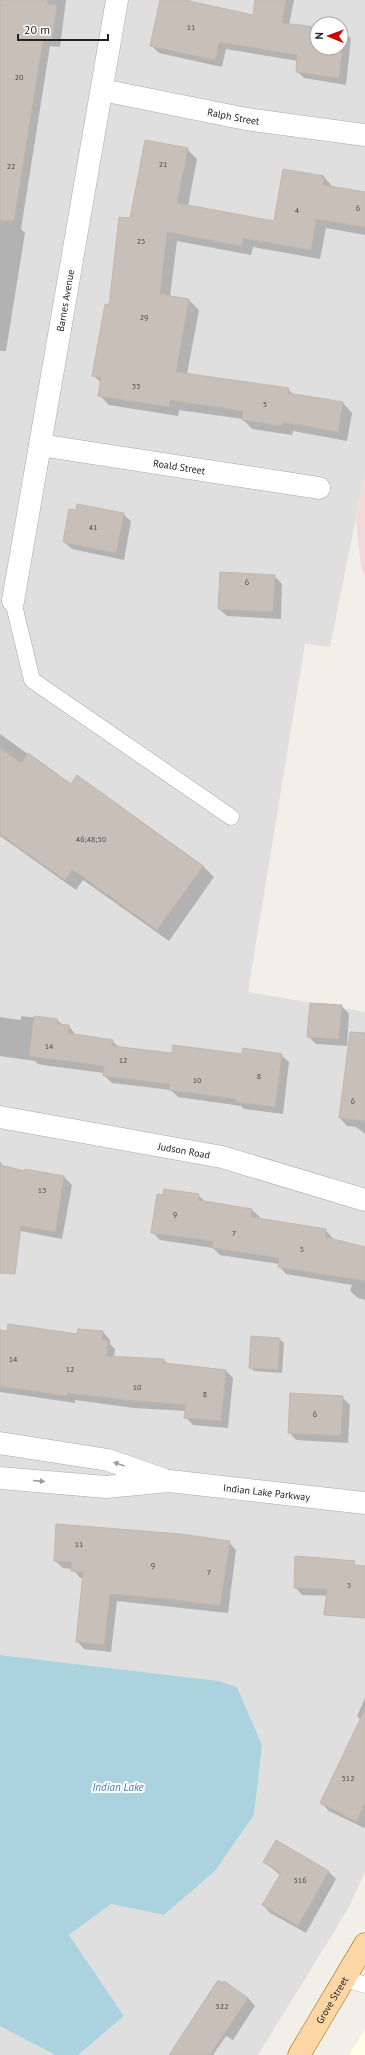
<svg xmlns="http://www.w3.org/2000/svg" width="365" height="2055" font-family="'PT Sans',sans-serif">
  <rect width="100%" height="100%" fill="#f2efe9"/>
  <!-- residential -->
  <g fill="#e0dfdf" fill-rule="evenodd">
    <path d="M 0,0 L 365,0 L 365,472 L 330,647 L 305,644 L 248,992 L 365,1012 L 365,1872 L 348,1909 L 258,2055 L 78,2055 L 124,2016 L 69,1935 L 111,1904 L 164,1915 L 215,1871 L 254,1815 L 262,1745 L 237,1687 L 219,1681 L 0,1655 ZM 317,24 L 341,24 L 341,48 L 317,48 Z"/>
    <polygon points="0,2026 55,2055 0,2055"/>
  </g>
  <!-- commercial -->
  <polygon fill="#f2dad9" points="365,472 365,576 361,568 356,520"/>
  <!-- education -->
  <polygon fill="#ffffe5" points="365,2029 365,2055 349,2055"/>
  <!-- water -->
  <polygon fill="#aad3df" points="0,1655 219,1681 237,1687 262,1745 254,1815 215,1871 164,1915 111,1904 69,1935 124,2016 78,2055 55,2055 0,2026"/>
  <!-- shadow -->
  <g fill="#0003">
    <polygon points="0,0 66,0 60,47 50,46 21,229 25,233 6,351 0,351"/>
    <polygon points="174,0 254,16 256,0 294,0 289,25 317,28 317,48 341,48 341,31 351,38 346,85 304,78 297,71 298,61 226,49 222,67 159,53 152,46"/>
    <polygon points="187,149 197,159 188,206 274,222 324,177 333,187 365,193 365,235 326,228 320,259 253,247 251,255 177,241 170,297 189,300 199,310 187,374 288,389 294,395 343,403 352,413 347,441 293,431 292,435 252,429 243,419 179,410 178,416 109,405 99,395 101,383 93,375 131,219"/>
    <polygon points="123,514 131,521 124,560 72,549 64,542"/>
    <polygon points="274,576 282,584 281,619 227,616 219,609"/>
    <polygon points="0,734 71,785 78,777 203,866 214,877 169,941 83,880 76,890 0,836"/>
    <polygon points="342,1006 349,1014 347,1046 316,1044 308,1036"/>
    <polygon points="21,1016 57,1020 63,1025 69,1026 76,1036 112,1041 119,1047 173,1054 281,1055 289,1062 283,1114 244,1109 241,1106 178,1097 171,1090 112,1083 104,1075 104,1073 50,1066 38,1064 35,1061 0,1056 0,1017 21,1020"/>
    <polygon points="365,1065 365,1134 356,1127 347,1126 340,1118"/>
    <polygon points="0,1161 3,1167 64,1177 72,1185 62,1239 0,1227"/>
    <polygon points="198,1195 206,1202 252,1210 260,1217 259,1219 325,1230 333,1238 333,1240 365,1248 365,1300 358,1298 350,1291 352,1285 286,1274 279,1266 279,1264 220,1255 213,1248 160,1240 152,1232"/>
    <polygon points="0,1331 78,1335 103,1332 110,1340 110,1344 115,1349 114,1357 164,1360 169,1365 225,1370 233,1378 228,1428 193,1425 185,1417 186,1411 134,1408 75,1400 75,1403 0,1392"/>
    <polygon points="279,1339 284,1343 282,1373 254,1371 250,1367"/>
    <polygon points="342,1397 350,1405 348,1443 296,1440 289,1432"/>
    <polygon points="229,1542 236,1550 228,1613 117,1601 111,1652 84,1649 77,1641 84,1578 80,1578 73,1569 63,1568 55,1561"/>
    <polygon points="296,1557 341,1596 302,1595 296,1588"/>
    <polygon points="365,1698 365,1826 364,1828 329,1811 321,1803 361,1720 357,1716"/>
    <polygon points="264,1862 328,1871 336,1879 306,1933 270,1913 263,1905 280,1875"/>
    <polygon points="225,1983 248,1998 255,2006 233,2040 226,2036 213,2055 170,2055"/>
  </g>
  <!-- building -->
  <g fill="#c7bfb8" stroke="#c4b6ab">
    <polygon points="0,0 47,0 47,4 57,5 52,40 43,39 14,221 0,220"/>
    <polygon points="160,0 185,0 253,15 255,0 286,0 282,23 317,27 317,48 341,48 341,30 344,30 339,78 296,72 297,55 219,42 215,60 150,46"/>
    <polygon points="145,140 188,148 177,203 274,221 283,169 324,176 323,185 365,192 365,227 316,219 311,250 243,238 242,246 167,232 160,294 189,299 176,372 289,388 288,393 343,402 338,432 283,422 283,426 242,420 243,411 170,400 169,407 98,396 101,377 92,376 105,304 109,305 119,217 130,218"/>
    <polygon points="77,504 124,513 116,553 63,542 69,509 76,510"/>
    <polygon points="220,572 275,575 273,612 218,609"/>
    <polygon points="0,748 21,763 28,753 71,784 77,775 203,866 157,930 72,869 65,880 0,834"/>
    <polygon points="310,1003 342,1005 339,1039 307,1037"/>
    <polygon points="34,1016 58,1019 57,1024 69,1025 68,1033 113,1040 112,1046 172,1053 173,1045 242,1054 243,1048 282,1054 275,1107 236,1102 236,1099 169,1090 170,1084 103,1076 104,1066 29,1056"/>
    <polygon points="350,1032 365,1033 365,1121 339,1118"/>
    <polygon points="0,1165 25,1171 25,1169 64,1176 55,1232 21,1226 15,1274 0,1273"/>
    <polygon points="164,1189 199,1194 198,1200 252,1209 251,1217 326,1229 325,1237 365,1247 365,1281 278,1267 279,1258 212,1248 213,1241 151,1233 157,1194 163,1195"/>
    <polygon points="8,1324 77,1334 78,1329 103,1331 102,1340 108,1341 106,1356 164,1359 164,1363 226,1370 221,1421 184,1418 186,1405 125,1400 68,1393 67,1396 0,1386 0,1330 7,1331"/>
    <polygon points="251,1336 280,1338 278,1370 249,1368"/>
    <polygon points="290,1393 343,1396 341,1436 288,1433"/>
    <polygon points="56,1524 181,1534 230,1541 220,1606 169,1599 110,1594 104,1645 76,1642 83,1572 71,1571 72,1562 54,1561"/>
    <polygon points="295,1556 355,1561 354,1565 365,1566 365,1618 324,1615 327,1589 294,1588"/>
    <polygon points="365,1709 365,1803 356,1821 320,1803"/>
    <polygon points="276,1840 329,1871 298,1926 262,1905 281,1873 263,1862"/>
    <polygon points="218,1980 223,1983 224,1981 248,1998 210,2055 169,2055"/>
  </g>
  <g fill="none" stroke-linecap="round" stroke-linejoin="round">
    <defs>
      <g id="service">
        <polyline points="13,601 32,680 231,817"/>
        <polyline points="346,1979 365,1985"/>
      </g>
      <g id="minor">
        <path id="s1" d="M 102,90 L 246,119 L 365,135"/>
        <path id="s2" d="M 40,445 L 319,488"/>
        <path id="s3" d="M 13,601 L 117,0"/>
        <path id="s4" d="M 0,1117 L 222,1157 L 365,1200"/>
        <polyline points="0,1443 108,1460 162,1479"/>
        <path id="s5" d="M 0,1478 L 106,1487 L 169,1481 L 365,1503"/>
      </g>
      <g id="primary">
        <path id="s6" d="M 299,2055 L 365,1944"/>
      </g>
    </defs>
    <!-- service casing -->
    <use href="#service" stroke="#a9a9a9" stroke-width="17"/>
    <!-- minor casing -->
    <use href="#minor" stroke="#a9a9a9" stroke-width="23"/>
    <!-- primary casing -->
    <use href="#primary" stroke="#a06b00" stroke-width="23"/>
    <!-- service -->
    <use href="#service" stroke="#fff" stroke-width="16"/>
    <!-- minor -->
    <use href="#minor" stroke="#fff" stroke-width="22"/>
    <!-- primary -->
    <use href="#primary" stroke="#fcd6a4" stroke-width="22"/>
  </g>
  <!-- one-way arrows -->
  <defs><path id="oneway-solid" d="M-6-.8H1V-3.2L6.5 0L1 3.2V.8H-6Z"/></defs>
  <g fill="#9c9c9c">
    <use href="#oneway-solid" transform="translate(119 1464) rotate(-161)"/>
    <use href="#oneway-solid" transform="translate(39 1481) rotate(5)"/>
  </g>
  <g text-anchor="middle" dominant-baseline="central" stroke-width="4" stroke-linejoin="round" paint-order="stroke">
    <!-- number labels -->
    <g font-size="8" fill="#4b4948">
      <text x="191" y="27">11</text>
      <text x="19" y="77">20</text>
      <text x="163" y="164">21</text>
      <text x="11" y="166">22</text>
      <text x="358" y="208">6</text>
      <text x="297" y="210">4</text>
      <text x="141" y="241">25</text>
      <text x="144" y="317">29</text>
      <text x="136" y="386">33</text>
      <text x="265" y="404">5</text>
      <text x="93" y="527">41</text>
      <text x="247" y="582">6</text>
      <text x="91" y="839">46;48;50</text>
      <text x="49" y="1046">14</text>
      <text x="123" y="1060">12</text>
      <text x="259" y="1076">8</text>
      <text x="197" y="1080">10</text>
      <text x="353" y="1101">6</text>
      <text x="42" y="1190">13</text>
      <text x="175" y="1214">9</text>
      <text x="234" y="1233">7</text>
      <text x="302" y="1249">5</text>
      <text x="13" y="1359">14</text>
      <text x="70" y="1369">12</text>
      <text x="137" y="1387">10</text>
      <text x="205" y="1394">8</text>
      <text x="315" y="1414">6</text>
      <text x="79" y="1544">11</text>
      <text x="153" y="1565">9</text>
      <text x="209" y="1572">7</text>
      <text x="349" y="1585">3</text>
      <text x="348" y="1778">512</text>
      <text x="300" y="1880">516</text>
      <text x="222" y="2006">522</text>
    </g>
    <!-- street labels -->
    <g font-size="10" fill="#222" stroke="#fff">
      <text stroke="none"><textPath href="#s1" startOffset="134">Ralph Street</textPath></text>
      <text stroke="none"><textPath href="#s3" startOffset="305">Barnes Avenue</textPath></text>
      <text stroke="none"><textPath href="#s2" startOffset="141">Roald Street</textPath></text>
      <text stroke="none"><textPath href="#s4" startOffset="187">Judson Road</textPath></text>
      <text stroke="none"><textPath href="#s5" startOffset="268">Indian Lake Parkway</textPath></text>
      <text stroke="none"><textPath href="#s6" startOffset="64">Grove Street</textPath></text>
    </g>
    <!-- water labels -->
    <g font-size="11" font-style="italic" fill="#4a7aab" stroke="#fff">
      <text x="118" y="1787">Indian Lake</text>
    </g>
  </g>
  <!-- north arrow -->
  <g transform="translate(329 36) rotate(271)"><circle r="19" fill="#ffffff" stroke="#a7a7a7"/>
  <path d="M0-3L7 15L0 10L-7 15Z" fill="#d40000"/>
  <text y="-6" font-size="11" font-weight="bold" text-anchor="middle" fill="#222222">N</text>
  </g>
  <!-- scale -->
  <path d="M18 34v6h90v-6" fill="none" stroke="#222222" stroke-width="2"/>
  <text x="24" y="34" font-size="12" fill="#222222" stroke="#ffffff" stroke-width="3" paint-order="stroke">20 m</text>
</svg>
